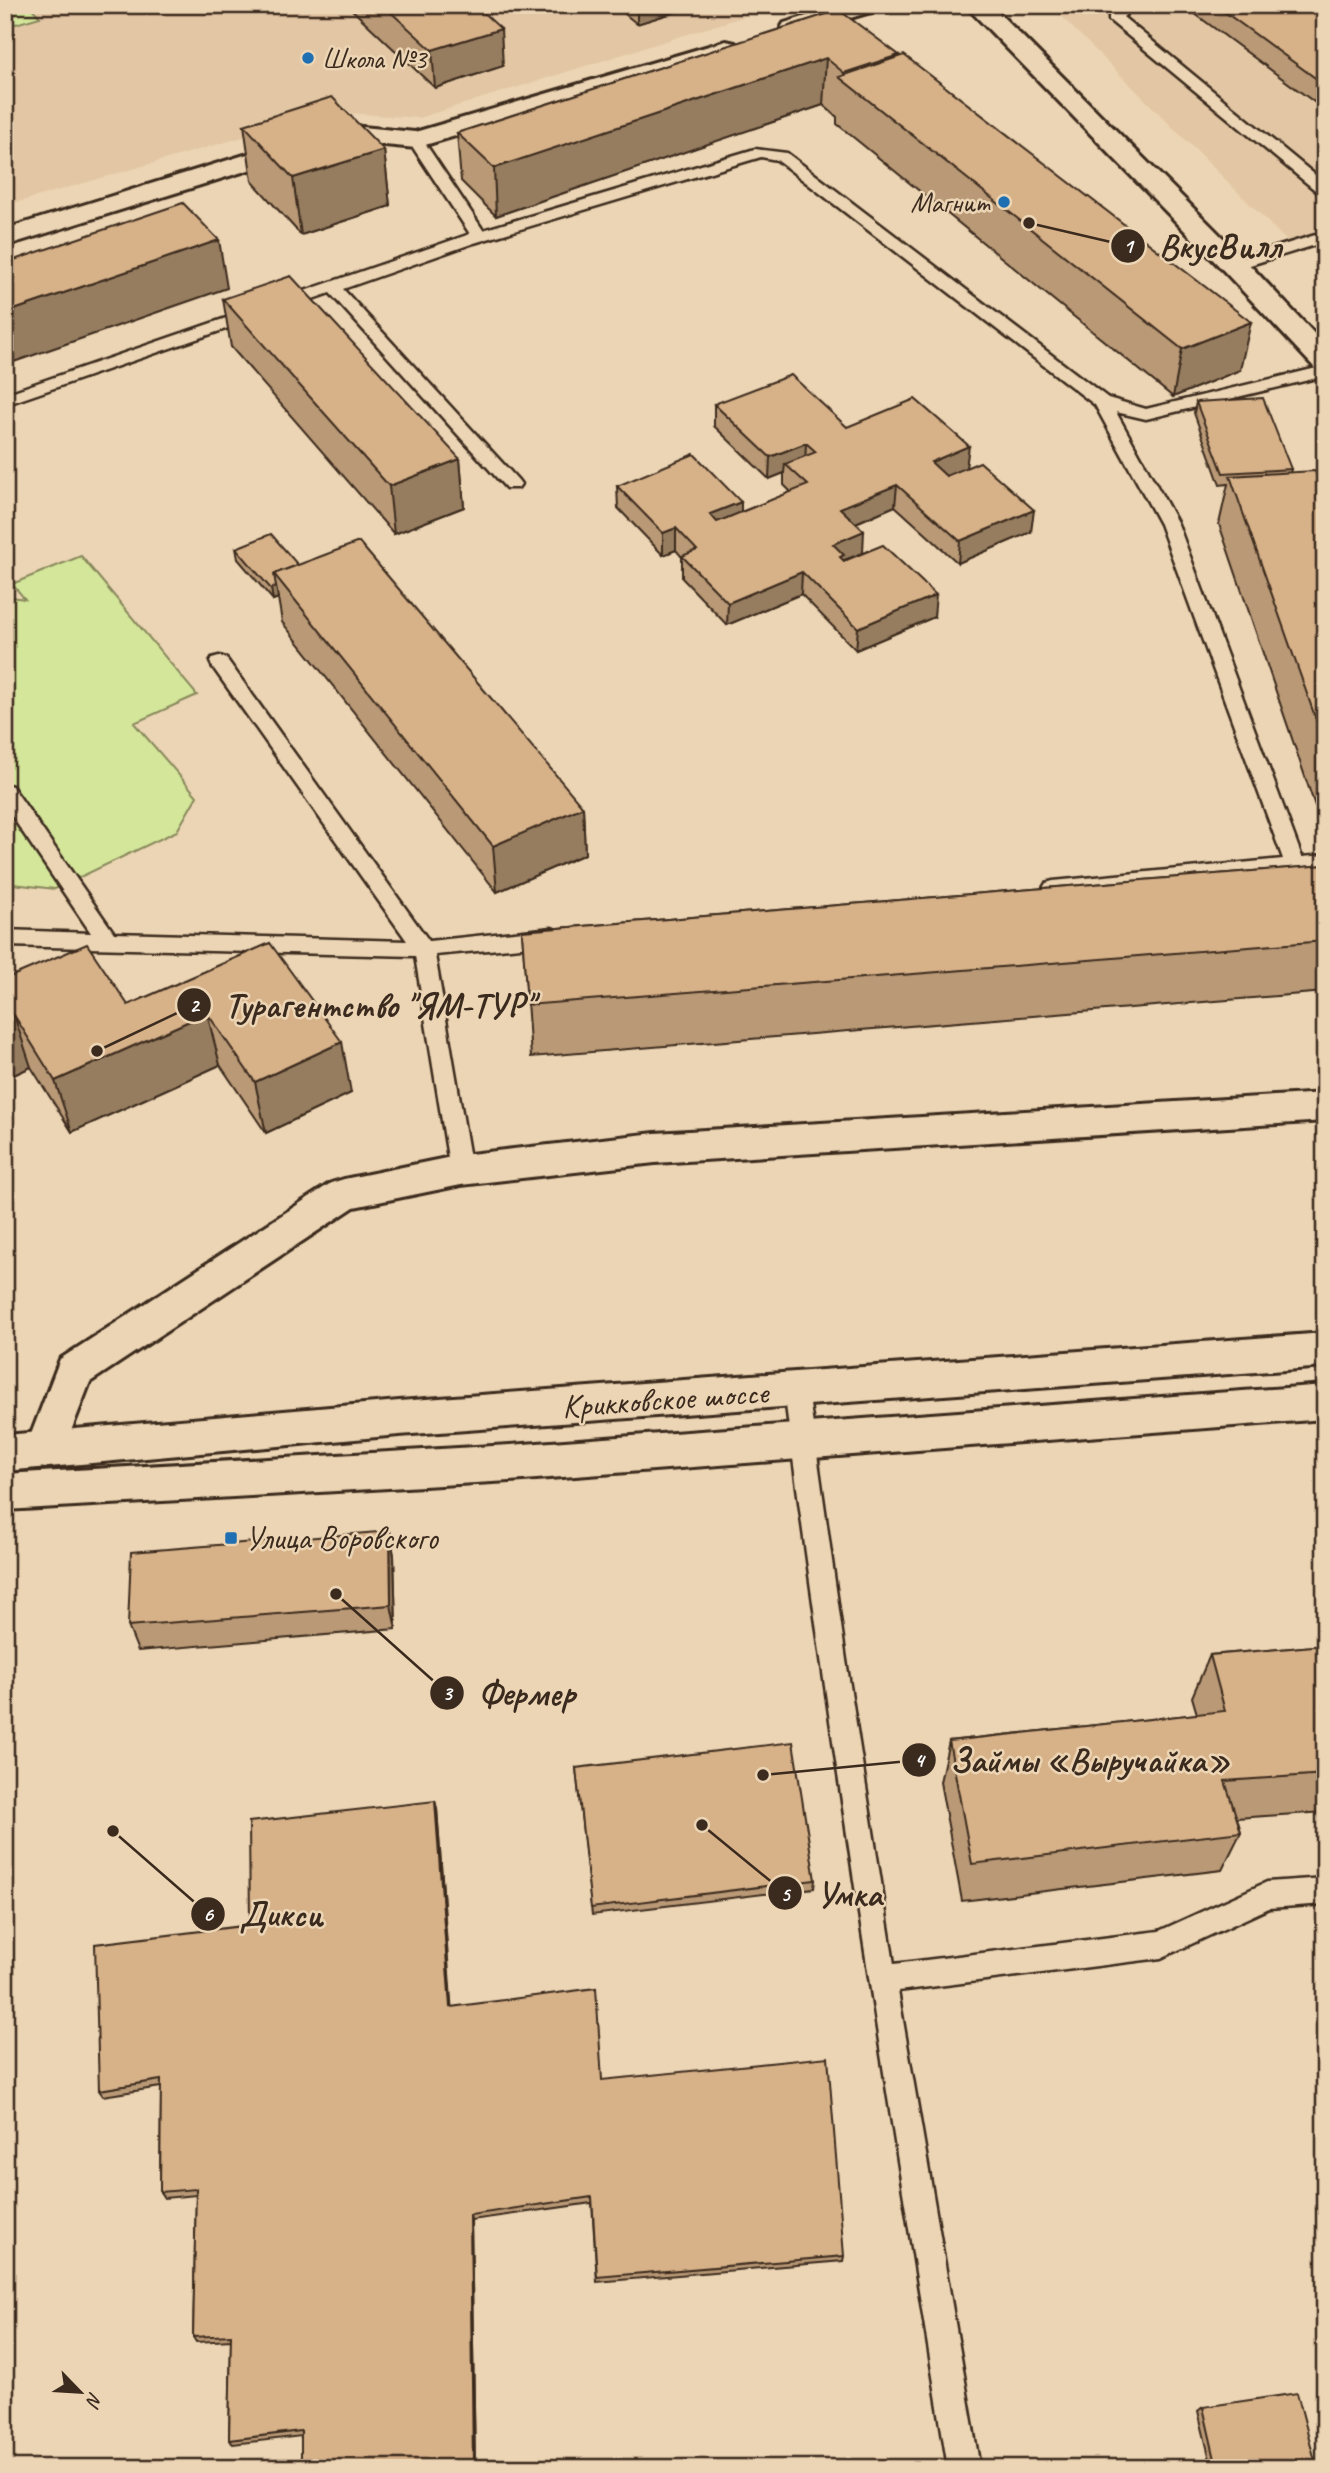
<svg xmlns="http://www.w3.org/2000/svg" width="1330" height="2473" font-family="Caveat,sans-serif">
  <rect width="100%" height="100%" fill="#ecd5b4"/>
  <filter id="ink" filterUnits="userSpaceOnUse"><feTurbulence type="fractalNoise" baseFrequency=".0143" numOctaves="2"/><feDisplacementMap in="SourceGraphic" scale="14" xChannelSelector="R" yChannelSelector="G"/><feConvolveMatrix kernelMatrix="1 2 1 2 8 2 1 2 1" color-interpolation-filters="sRGB"/></filter>
  <g filter="url(#ink)">
    <!-- built -->
    <g fill="#e3c7a4">
      <polygon points="5,5 781,5 419,118 330,112 5,206"/>
      <polygon points="1050,5 1325,5 1325,235 1293,247"/>
    </g>
    <!-- green -->
    <g fill="#d4e69a" stroke="#88885c" stroke-width="2">
      <polygon points="5,5 29,5 40,17 5,27"/>
      <polygon points="81,556 197,695 134,723 197,796 177,831 55,889 5,883 5,596 25,599 12,584"/>
    </g>
    <g fill="none" stroke-linecap="round" stroke-linejoin="round">
      <defs>
        <g id="service">
          <polygon points="1121,5 1137,5 1123,17 1325,183 1325,196 1320,194 1109,20 1109,14"/>
          <polygon points="416,135 421,137 483,230 755,149 787,153 1108,398 1146,409 1325,366 1325,376 1146,419 1116,412 1178,524 1302,857 1325,855 1325,869 1053,895 1046,893 1043,888 1046,883 1053,881 1283,859 1160,524 1095,405 777,160 761,157 474,243 343,289 518,480 521,484 518,488 506,488 330,293 5,405 5,394 470,234 408,140"/>
          <polygon points="1325,232 1325,242 1234,270 1226,265 1228,262"/>
          <polygon points="219,656 226,658 429,941 552,928 559,931 562,936 559,941 552,944 435,955 472,1170 469,1176 461,1179 453,1176 450,1170 415,956 5,946 5,930 91,933 5,806 5,784 12,786 114,933 407,941 212,666 210,662 212,658"/>
          <path d="M 796,1380 L 804,1383 L 808,1390 L 846,1660 L 894,1964 L 1159,1931 L 1267,1882 L 1325,1878 L 1325,1904 L 1269,1908 L 1161,1958 L 898,1991 L 980,2468 L 948,2468 C 889,2109 831,1751 784,1390 L 788,1383 Z"/>
        </g>
        <g id="minor">
          <polygon points="842,5 880,5 877,10 793,35 784,33 781,28 784,23"/>
          <polygon points="965,5 991,5 1244,259 1325,345 1325,370 1315,368 1224,271"/>
          <polygon points="726,41 735,43 738,48 735,53 425,145 416,148 342,141 5,246 5,229 332,128 341,125 415,132"/>
          <polygon points="1325,1093 1325,1121 655,1163 461,1185 354,1207 90,1382 59,1462 45,1468 31,1462 25,1450 60,1359 331,1183 344,1179 461,1155 655,1133"/>
        </g>
        <g id="secondary">
          <polygon points="1325,1333 1325,1367 399,1435 5,1471 5,1435 399,1401"/>
          <polygon points="1325,1385 1325,1419 510,1481 5,1510 5,1474 510,1445"/>
        </g>
      </defs>
      <!-- service casing -->
      <use href="#service" stroke="#3b2a1e" stroke-width="5"/>
      <!-- minor casing -->
      <use href="#minor" stroke="#3b2a1e" stroke-width="6"/>
      <!-- secondary casing -->
      <use href="#secondary" stroke="#3b2a1e" stroke-width="6"/>
      <!-- service -->
      <use href="#service" fill="#ecd5b4" fill-rule="evenodd"/>
      <!-- minor -->
      <use href="#minor" fill="#ecd5b4" fill-rule="evenodd"/>
      <!-- secondary -->
      <use href="#secondary" fill="#ecd5b4" fill-rule="evenodd"/>
    </g>
    <!-- wall -->
    <g fill="#b99976" stroke="#3b2a1e" stroke-width="2">
      <polygon points="347,5 475,5 503,66 435,88"/>
      <polygon points="614,5 698,5 637,24"/>
      <polygon points="1183,5 1325,5 1325,110"/>
      <polygon points="839,10 899,57 1240,370 1173,397 837,124 837,117 823,105 496,216 461,181 457,133"/>
      <polygon points="244,125 384,150 390,206 301,235 252,181"/>
      <polygon points="223,299 460,459 464,507 394,534 231,347"/>
      <polygon points="1196,402 1291,469 1290,473 1325,495 1325,806 1315,806 1219,524 1228,484 1220,485 1194,413"/>
      <polygon points="714,404 847,427 966,467 1031,532 958,563 895,506 856,523 863,553 844,560 934,617 856,650 801,594 727,625 682,578 682,557 676,550 663,555 618,508 617,486 741,502 741,512 791,492 784,485 784,473 769,479 714,426"/>
      <polygon points="236,548 298,565 583,807 585,854 497,892 282,622 278,598 273,600 238,559"/>
      <polygon points="1325,865 1325,992 531,1057 522,931"/>
      <polygon points="270,943 351,1093 266,1133 220,1065 72,1132 31,1067 5,1079 5,979 128,1005"/>
      <polygon points="390,1531 394,1556 396,1629 138,1651 128,1626"/>
      <polygon points="1325,1645 1325,1812 1237,1818 1241,1832 1222,1870 962,1901 940,1782 949,1741 1197,1714 1192,1697 1210,1655"/>
      <polygon points="576,1768 815,1880 814,1888 592,1915"/>
      <polygon points="435,1801 437,1809 451,2007 602,2080 844,2256 843,2261 597,2282 592,2203 471,2220 475,2468 301,2468 301,2436 233,2444 229,2440 231,2340 196,2342 193,2337 196,2195 164,2198 160,2192 161,2087 103,2096 99,2090 250,1925"/>
      <polygon points="1203,2407 1317,2468 1212,2468 1198,2411"/>
    </g>
    <!-- shaded-wall -->
    <g fill="#967d60" stroke="#3b2a1e" stroke-width="2">
      <polygon points="637,5 698,5 637,24"/>
      <polygon points="501,29 503,66 435,88 432,50"/>
      <polygon points="899,55 895,102 844,80 844,73"/>
      <polygon points="826,58 823,105 496,216 494,168"/>
      <polygon points="384,150 390,206 301,235 293,178"/>
      <polygon points="219,240 227,288 5,365 5,313"/>
      <polygon points="1251,322 1240,370 1173,397 1182,349"/>
      <polygon points="806,443 805,465 785,464 784,473 769,479 770,457"/>
      <polygon points="969,446 966,468 928,484 931,462"/>
      <polygon points="460,459 464,507 394,534 389,486"/>
      <polygon points="897,485 895,506 839,530 840,508"/>
      <polygon points="741,502 741,524 710,536 710,514"/>
      <polygon points="1034,510 1031,532 958,563 960,541"/>
      <polygon points="676,528 676,550 663,555 663,533"/>
      <polygon points="864,531 863,553 844,560 843,577 833,544"/>
      <polygon points="802,572 801,594 727,625 728,603"/>
      <polygon points="276,586 278,598 273,600 271,589"/>
      <polygon points="936,595 934,617 856,650 858,628"/>
      <polygon points="583,807 585,854 497,892 493,846"/>
      <polygon points="207,1013 220,1065 72,1132 55,1081"/>
      <polygon points="14,1015 31,1067 5,1079 5,1019"/>
      <polygon points="342,1042 351,1093 266,1133 255,1082"/>
      <polygon points="390,1531 394,1556 396,1629 391,1605"/>
      <polygon points="435,1801 437,1809 452,2014 450,2007"/>
      <polygon points="470,2215 471,2220 475,2468 474,2468"/>
    </g>
    <!-- building -->
    <g fill="#d7b289" stroke="#3b2a1e" stroke-width="2">
      <polygon points="383,5 475,5 501,29 432,50"/>
      <polygon points="1215,5 1325,5 1325,85"/>
      <polygon points="839,10 899,55 844,73 826,58 494,168 457,133"/>
      <polygon points="904,55 1251,322 1182,349 839,77"/>
      <polygon points="332,97 384,150 293,178 244,125"/>
      <polygon points="183,203 219,240 5,313 5,263"/>
      <polygon points="291,276 460,459 389,486 223,299"/>
      <polygon points="791,375 847,427 915,399 969,446 931,462 946,476 980,462 1034,510 960,541 897,485 840,508 864,531 833,544 844,555 840,557 844,561 883,545 936,595 858,628 802,572 728,603 682,556 697,550 676,528 663,533 617,486 694,454 741,502 710,514 717,522 808,485 785,464 816,452 806,443 770,457 714,404"/>
      <polygon points="1263,398 1291,469 1223,473 1196,402"/>
      <polygon points="1315,471 1325,495 1325,745 1230,476"/>
      <polygon points="271,534 298,565 274,574 276,586 271,589 236,548"/>
      <polygon points="359,542 583,807 493,846 274,574"/>
      <polygon points="1325,865 1325,941 527,1005 522,931"/>
      <polygon points="270,943 342,1042 255,1082 207,1013 55,1081 14,1015 5,1019 5,979 87,944 128,1005"/>
      <polygon points="390,1531 391,1605 128,1626 131,1552"/>
      <polygon points="1325,1645 1325,1774 1225,1781 1241,1832 972,1864 949,1741 1225,1711 1210,1655"/>
      <polygon points="793,1742 815,1880 591,1908 576,1768"/>
      <polygon points="435,1801 450,2007 596,1988 602,2080 828,2057 844,2256 597,2277 592,2197 470,2215 473,2467 301,2468 301,2431 229,2440 231,2335 193,2337 196,2189 160,2192 161,2080 99,2090 95,1944 250,1925 249,1822"/>
      <polygon points="1297,2393 1317,2468 1217,2468 1203,2407"/>
    </g>
  </g>
  <!-- markers -->
  <g fill="#1f6fb2" stroke="#ecd5b4" stroke-width="2.5">
    <circle cx="308" cy="58" r="7"/>
    <circle cx="1004" cy="202" r="7"/>
    <rect x="224" y="1531" width="14" height="14" rx="3.5"/>
  </g>
  <g text-anchor="middle" dominant-baseline="central" stroke-width="5" stroke-linejoin="round" paint-order="stroke">
    <!-- far-poi labels -->
    <g font-size="28" fill="#3b2a1e" stroke="#ecd5b4" text-anchor="start">
      <text x="322" y="58">Школа №3</text>
      <text x="990" y="202" text-anchor="end">Магнит</text>
    </g>
    <!-- street labels -->
    <g font-size="33" fill="#3b2a1e" stroke="#ecd5b4">
      <text transform="translate(665 1399) rotate(-4)">Крикковское шоссе</text>
    </g>
    <!-- poi labels -->
    <g font-size="33" fill="#3b2a1e" stroke="#ecd5b4" text-anchor="start">
      <text x="245" y="1538">Улица Воровского</text>
    </g>
  </g>
  <!-- callouts -->
  <path fill="none" stroke="#3b2a1e" stroke-width="2.5" d="M1029 223L1128 246M97 1051L194 1005M336 1594L447 1693M763 1775L919 1760M702 1825L785 1893M113 1831L208 1914"/>
  <g fill="#3b2a1e" stroke="#ecd5b4" stroke-width="2.5">
    <circle cx="1029" cy="223" r="7"/>
    <circle cx="97" cy="1051" r="7"/>
    <circle cx="336" cy="1594" r="7"/>
    <circle cx="763" cy="1775" r="7"/>
    <circle cx="702" cy="1825" r="7"/>
    <circle cx="113" cy="1831" r="7"/>
    <circle cx="1128" cy="246" r="18"/>
    <circle cx="194" cy="1005" r="18"/>
    <circle cx="447" cy="1693" r="18"/>
    <circle cx="919" cy="1760" r="18"/>
    <circle cx="785" cy="1893" r="18"/>
    <circle cx="208" cy="1914" r="18"/>
  </g>
  <g font-size="21" text-anchor="middle" font-weight="bold" fill="#fff">
    <text x="1128" y="253">1</text>
    <text x="194" y="1012">2</text>
    <text x="447" y="1700">3</text>
    <text x="919" y="1767">4</text>
    <text x="785" y="1901">5</text>
    <text x="208" y="1921">6</text>
  </g>
  <g font-size="35" text-anchor="middle" font-weight="bold" fill="#3b2a1e" stroke="#ecd5b4" stroke-width="5" stroke-linejoin="round" paint-order="stroke">
    <text x="1220" y="258">ВкусВилл</text>
    <text x="379" y="1017">Турагентство "ЯМ-ТУР"</text>
    <text x="527" y="1705">Фермер</text>
    <text x="1090" y="1772">Займы «Выручайка»</text>
    <text x="849" y="1906">Умка</text>
    <text x="281" y="1926">Дикси</text>
  </g>
  <!-- margin -->
  <rect width="1330" height="2473" fill="none" stroke="#ecd5b4" stroke-width="28"/>
  <rect x="14" y="14" width="1302" height="2445" fill="none" stroke="#3b2a1e" stroke-width="2.5" filter="url(#ink)"/>
  <!-- north arrow -->
  <g transform="translate(80 2392) rotate(115)" stroke="#ecd5b4" stroke-width="5" paint-order="stroke">
  <path d="M0-5L12 26L0 18L-12 26Z" fill="#3b2a1e"/>
  <text y="-10" font-size="19" font-weight="bold" text-anchor="middle" fill="#3b2a1e">N</text>
  </g>
</svg>
